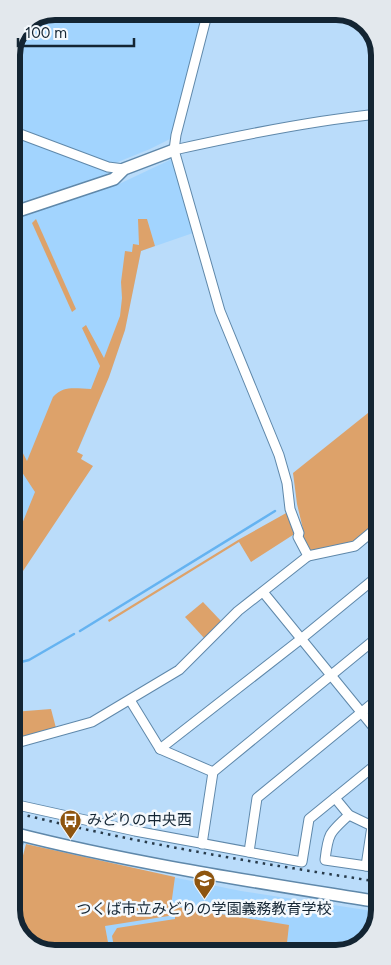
<svg xmlns="http://www.w3.org/2000/svg" width="391" height="965" font-family="Figtree,'Noto Sans JP',sans-serif">
  <rect width="100%" height="100%" fill="#badcfa"/>
  <!-- built -->
  <g fill="#a2d4fe">
    <polygon points="55,11 203,11 170,139 150,149 113,164 12,125 11,53 24,24"/>
    <polygon points="12,136 108,172 107,174 12,205"/>
    <polygon points="172,159 193,233 141,251 125,330 109,377 79,448 47,504 13,586 12,219 119,184"/>
    <polygon points="113,865 241,891 379,912 371,936 350,952 110,953 102,910"/>
  </g>
  <!-- green -->
  <g fill="#dda26a">
    <polygon points="36,219 76,309 72,312 32,223"/>
    <path d="M 138,219 L 147,219 L 155,246 L 141,251 L 125,330 L 109,377 L 77,452 L 83,455 L 81,459 L 93,466 L 13,586 L 13,546 L 35,492 L 12,457 L 12,432 L 27,461 L 53,397 C 64,385 76,389 91,389 L 100,366 L 82,328 L 86,325 L 104,358 L 120,316 L 122,298 L 121,282 L 125,251 L 132,252 L 133,244 L 139,245 Z"/>
    <path d="M 378,405 L 379,520 L 353,542 L 313,552 C 308,549 302,539 302,533 L 304,533 L 297,504 L 293,473 Z"/>
    <polygon points="288,512 296,533 251,562 239,542 109,622 108,620 238,540"/>
    <polygon points="203,602 221,621 204,638 185,617"/>
    <polygon points="51,709 56,728 13,741 13,712"/>
    <polygon points="26,844 175,877 171,906 289,925 286,952 115,953 112,936 117,928 175,919 175,915 105,926 110,953 52,954 28,945 13,924 13,894"/>
  </g>
  <g fill="none" stroke-linecap="round" stroke-linejoin="round">
    <!-- stream -->
    <g stroke="#65b3f1" stroke-width="2.5">
      <polyline points="80,631 275,511"/>
      <polyline points="13,664 29,660 74,634"/>
    </g>
    <defs>
      <g id="street">
        <polyline points="208,11 176,135 174,150 220,311 279,455 287,483 290,509 299,533 298,537 308,556 355,546 379,526"/>
        <polyline points="12,131 108,167 124,169"/>
        <path d="M 174,150 C 241,135 309,121 378,114"/>
        <polyline points="263,592 379,734"/>
        <polyline points="130,700 160,749 213,772"/>
        <polyline points="13,744 92,722 179,670 238,611 308,556"/>
        <polyline points="160,749 301,639 379,575"/>
        <polyline points="335,798 349,815 372,826"/>
        <polyline points="13,804 135,831 302,862 309,819 379,762"/>
        <path d="M 349,815 C 329,833 328,834 325,860 L 380,868"/>
        <polyline points="202,844 213,772 379,636"/>
        <polyline points="249,852 257,798 379,698"/>
        <polyline points="13,862 20,835"/>
        <polyline points="366,866 372,826 379,814"/>
      </g>
      <g id="secondary">
        <polyline points="12,213 114,179 124,169 174,150"/>
        <path d="M 13,833 C 134,864 257,882 380,902"/>
      </g>
    </defs>
    <!-- street casing -->
    <use href="#street" stroke="#5f88aa" stroke-width="11"/>
    <!-- secondary casing -->
    <use href="#secondary" stroke="#5f88aa" stroke-width="14"/>
    <!-- street -->
    <use href="#street" stroke="#fff" stroke-width="9"/>
    <!-- secondary -->
    <use href="#secondary" stroke="#fff" stroke-width="11"/>
    <!-- rail -->
    <path stroke="#283b4b" stroke-width="2.5" stroke-dasharray="2.5 5" stroke-linecap="butt" d="M 13,812 C 134,843 257,863 380,882"/>
  </g>
  <!-- icons -->
  <defs>
    <symbol id="bus-pin" viewBox="-11 -11 22 30"><path d="M0 17L-7.5 6A9.5 9.5 0 1 1 7.5 6Z" fill="#8e550f" stroke="#f5f9fd"/><path d="M-5-6H5V4H4V6H2V4H-2V6H-4V4H-5ZM-3.5-4V0h7V-4ZM-3.5 1.2v1.5H-2V1.2ZM2 1.2v1.5H3.5V1.2Z" fill="#fff"/></symbol>
    <symbol id="school-pin" viewBox="-11 -11 22 30"><path d="M0 17L-7.5 6A9.5 9.5 0 1 1 7.5 6Z" fill="#8e550f" stroke="#f5f9fd"/><path d="M0-5L7-2L0 1L-7-2ZM-4 1L0 2.5L4 1V4Q0 6-4 4Z" fill="#fff"/></symbol>
  </defs>
  <g fill-rule="evenodd">
    <use href="#bus-pin" x="58" y="808" width="25" height="34"/>
    <use href="#school-pin" x="192" y="868" width="25" height="34"/>
  </g>
  <g text-anchor="middle" dominant-baseline="central" stroke-width="5" stroke-linejoin="round" paint-order="stroke">
    <!-- poi labels -->
    <g font-size="15" fill="#142533" stroke="#f5f9fd" text-anchor="start">
      <text x="87" y="820">みどりの中央西</text>
      <text x="204" y="909" text-anchor="middle">つくば市立みどりの学園義務教育学校</text>
    </g>
  </g>
  <!-- crop -->
  <path d="M0 0H391V965H0ZM55 20H336A35 35 0 0 1 371 55V910A35 35 0 0 1 336 945H55A35 35 0 0 1 20 910V55A35 35 0 0 1 55 20Z" fill="#e3e8ed" fill-rule="evenodd"/>
  <path fill="none" stroke="#142533" stroke-width="6" d="M55 20H336A35 35 0 0 1 371 55V910A35 35 0 0 1 336 945H55A35 35 0 0 1 20 910V55A35 35 0 0 1 55 20Z"/>
  <!-- scale -->
  <path d="M18 38v8h116v-8" fill="none" stroke="#142533" stroke-width="2.5"/>
  <text x="25" y="38" font-size="15" fill="#142533" stroke="#f5f9fd" stroke-width="4" paint-order="stroke">100 m</text>
</svg>
